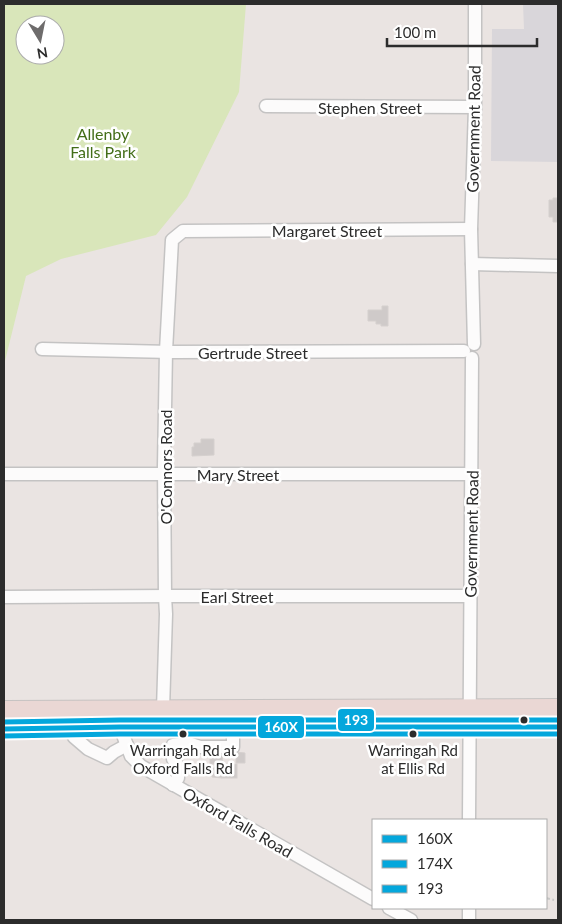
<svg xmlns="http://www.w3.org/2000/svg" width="562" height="924" font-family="Lato,sans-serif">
  <rect width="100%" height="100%" fill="#eae4e2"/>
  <!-- industrial -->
  <polygon fill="#d9d6da" points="523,4 558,4 558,162 491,161 492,29 524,29"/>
  <!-- green -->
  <path fill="#d9e6ba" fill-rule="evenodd" d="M 4,4 L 246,4 L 239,92 L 187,197 L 156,235 L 61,259 L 26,276 L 4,365 ZM 25,25 L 55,25 L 55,55 L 25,55 Z"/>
  <!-- building -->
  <g fill="#cfcac9" stroke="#d5d0ce">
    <polygon points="553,198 558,198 558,222 553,222 553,217 549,217 549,200 553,200"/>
    <polygon points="382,306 388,306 388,326 381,326 381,324 376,324 376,321 368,321 368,310 382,310"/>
    <polygon points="201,439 214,439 214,455 192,456 192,447 194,447 194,443 201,443"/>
    <polygon points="210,744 223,744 222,764 210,764"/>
    <polygon points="236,752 245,753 245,763 236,763"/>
    <rect x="222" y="764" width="15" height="14"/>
    <polygon points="212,767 222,768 222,778 212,777"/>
  </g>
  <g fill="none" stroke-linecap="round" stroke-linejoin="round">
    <defs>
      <g id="minor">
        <polyline points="266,106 475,107"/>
        <polyline points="472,264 558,266"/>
        <polyline points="474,344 471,229 475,107 475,4"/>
        <polyline points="42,349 171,352 464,351"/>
        <polyline points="4,474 472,474"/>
        <polyline points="4,597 171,596 470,596"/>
        <polyline points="163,709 166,614 165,596 164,466 166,351 172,240 183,231 471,229"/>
        <polyline points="120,727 131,756 141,766 373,899"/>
        <polyline points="72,728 74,737 88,749 107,758 114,752 127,745"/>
        <polyline points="173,785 178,778 178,766 173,759 173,745 188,743 200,747 233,747 233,727"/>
        <polyline points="469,820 472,358"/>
        <polyline points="389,908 411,920"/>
        <polyline points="469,908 469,920"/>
      </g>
      <g id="highway">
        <polyline points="4,710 558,708"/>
        <polyline points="4,729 120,727 558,727"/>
      </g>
    </defs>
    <!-- minor casing -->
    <use href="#minor" stroke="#c4c3c3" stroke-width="15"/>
    <!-- highway casing -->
    <use href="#highway" stroke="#c6c3c2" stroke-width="20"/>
    <!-- path -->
    <polyline stroke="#c7c7c6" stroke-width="2" stroke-dasharray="4 2.5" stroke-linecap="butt" points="546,898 554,900"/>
    <!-- minor -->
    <use href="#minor" stroke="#fcfbfb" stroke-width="12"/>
    <!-- highway -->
    <use href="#highway" stroke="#ead7d4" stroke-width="18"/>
    <defs>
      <polyline id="bus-1" points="4,729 120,727 558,727"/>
      <polyline id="bus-2" points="4,736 120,734 558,734"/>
      <polyline id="bus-3" points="4,722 120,720 558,720"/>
    </defs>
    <!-- bus-1 casing -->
    <use href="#bus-1" stroke="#fff" stroke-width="9"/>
    <!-- bus-2 casing -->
    <use href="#bus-2" stroke="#fff" stroke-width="9"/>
    <!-- bus-3 casing -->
    <use href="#bus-3" stroke="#fff" stroke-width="9"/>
    <!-- bus-1 -->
    <use href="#bus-1" stroke="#04a7dc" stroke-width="5"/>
    <!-- bus-2 -->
    <use href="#bus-2" stroke="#04a7dc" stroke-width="5"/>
    <!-- bus-3 -->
    <use href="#bus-3" stroke="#04a7dc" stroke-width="5"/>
  </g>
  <!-- markers -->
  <g fill="#2c2c2c" stroke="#fff" stroke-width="2">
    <circle cx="524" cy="720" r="4.5"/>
    <circle cx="183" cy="734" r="4.5"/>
    <circle cx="413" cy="734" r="4.5"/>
  </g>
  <g text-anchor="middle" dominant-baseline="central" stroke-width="5" stroke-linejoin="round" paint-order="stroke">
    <!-- bus labels -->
    <g font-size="15" fill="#2c2c2c" stroke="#fff">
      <text x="183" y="750">Warringah Rd at<tspan x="183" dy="18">Oxford Falls Rd</tspan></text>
      <text x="413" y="750">Warringah Rd<tspan x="413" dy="18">at Ellis Rd</tspan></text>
    </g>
    <!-- street labels -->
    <g font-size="16" fill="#2c2c2c" stroke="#fff">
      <text x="370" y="107">Stephen Street</text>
      <text transform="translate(473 129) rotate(-89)">Government Road</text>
      <text x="327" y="230">Margaret Street</text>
      <text x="253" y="352">Gertrude Street</text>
      <text transform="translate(165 467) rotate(-90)">O'Connors Road</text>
      <text x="238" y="474">Mary Street</text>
      <text transform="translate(471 534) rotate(-89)">Government Road</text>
      <text x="237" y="596">Earl Street</text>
      <text transform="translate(238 822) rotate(30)">Oxford Falls Road</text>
    </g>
    <!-- park labels -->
    <g font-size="16" fill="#436e18" stroke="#fff">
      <text x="103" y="133">Allenby<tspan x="103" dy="18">Falls Park</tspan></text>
    </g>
  </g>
  <g stroke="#fff" stroke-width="2">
    <rect x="337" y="708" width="38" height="24" rx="5" fill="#04a7dc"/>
    <rect x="257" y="715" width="48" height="24" rx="5" fill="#04a7dc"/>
  </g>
  <g font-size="14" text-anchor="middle" font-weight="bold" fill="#fff">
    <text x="356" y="725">193</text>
    <text x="281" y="732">160X</text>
  </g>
  <!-- border -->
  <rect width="562" height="924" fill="none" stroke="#2c2c2c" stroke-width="10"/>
  <!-- legend -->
  <rect x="372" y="819" width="175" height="90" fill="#ffffff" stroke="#ababab"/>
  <rect x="382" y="835" width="25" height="8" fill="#04a7dc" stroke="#ababab"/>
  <text x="417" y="844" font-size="15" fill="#2c2c2c">160X</text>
  <rect x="382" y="860" width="25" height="8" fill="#04a7dc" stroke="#ababab"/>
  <text x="417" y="869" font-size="15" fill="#2c2c2c">174X</text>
  <rect x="382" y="885" width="25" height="8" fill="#04a7dc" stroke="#ababab"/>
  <text x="417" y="894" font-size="15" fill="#2c2c2c">193</text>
  <!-- north arrow -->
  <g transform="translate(40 40) rotate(170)"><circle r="24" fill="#ffffff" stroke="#ababab"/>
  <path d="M0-4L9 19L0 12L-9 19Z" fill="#6e6c6c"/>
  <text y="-8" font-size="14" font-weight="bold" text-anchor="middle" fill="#2c2c2c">N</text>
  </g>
  <!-- scale -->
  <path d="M387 38v8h150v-8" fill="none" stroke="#2c2c2c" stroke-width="2.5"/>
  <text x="394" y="38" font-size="15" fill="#2c2c2c" stroke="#ffffff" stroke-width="4" paint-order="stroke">100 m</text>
</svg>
